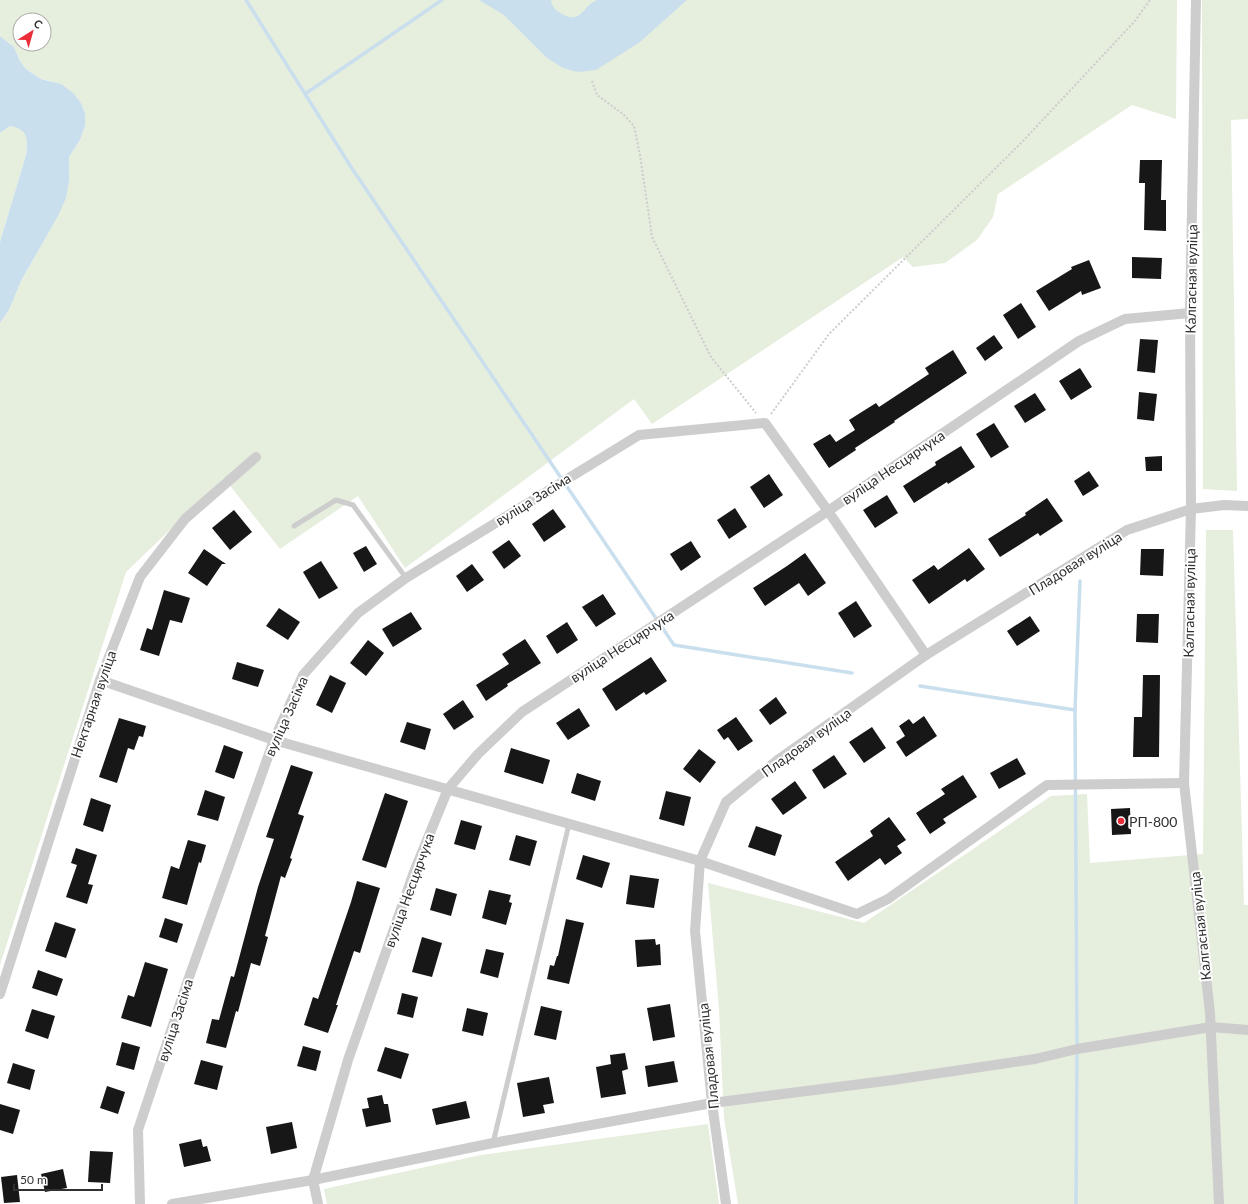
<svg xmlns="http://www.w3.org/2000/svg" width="1248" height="1204" font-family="Lato,sans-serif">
  <rect width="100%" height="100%" fill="#fff"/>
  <!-- green -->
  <g fill="#e6eede" fill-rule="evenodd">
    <path d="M 0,0 L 1177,0 L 1176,119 L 1132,105 L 998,194 L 993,217 L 977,240 L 945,263 L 913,267 L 903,257 L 652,424 L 634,399 L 405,568 L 358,496 L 280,549 L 224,478 L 126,572 L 0,965 L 0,323 L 9,310 L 21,281 L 58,216 L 69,181 L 69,157 L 80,140 L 85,126 L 85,113 L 81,103 L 51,81 L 41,79 L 26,69 L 20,61 L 14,47 L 0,36 ZM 20,20 L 44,20 L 44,44 L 20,44 Z"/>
    <polygon points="1202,0 1248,0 1248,119 1231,120 1237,491 1203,489"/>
    <path d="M 10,126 C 28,129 28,139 26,155 L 0,242 L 0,133 Z"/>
    <polygon points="1206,530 1233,530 1244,905 1248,905 1248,1204 738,1204 724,1118 719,1009 708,883 864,923 1051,796 1087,794 1090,863 1203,854"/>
    <polygon points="708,1124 719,1204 327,1204 324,1189 481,1155"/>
  </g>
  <!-- water -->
  <g fill="#cadfee">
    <path d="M 479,0 L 551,0 C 552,7 556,11 562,14 C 582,25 582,6 597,0 L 687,0 L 640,42 L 596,70 L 578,72 L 563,68 L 547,58 L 504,15 Z"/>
    <path d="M 0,36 L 14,47 L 20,61 L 26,69 L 41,79 L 61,84 L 73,93 L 81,103 L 85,113 L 85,126 L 80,140 L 69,157 L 69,181 L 66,198 L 58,216 L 21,281 L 9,310 L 0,323 L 0,242 L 26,155 C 28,139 28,129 10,126 L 0,133 Z"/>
  </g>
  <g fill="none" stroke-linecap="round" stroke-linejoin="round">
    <!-- stream -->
    <g stroke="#cadfee" stroke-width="3.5">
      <polyline points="246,0 351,167 674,645 852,673"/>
      <polyline points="305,94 442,0"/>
      <polyline points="920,686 1075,710"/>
      <polyline points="1076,1204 1077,1049 1075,710 1080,581"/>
    </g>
  </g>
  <!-- building -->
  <g fill="#171717">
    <polygon points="1140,160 1162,160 1161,200 1166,200 1166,231 1144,230 1145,183 1139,183"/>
    <polygon points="1132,257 1162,258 1161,279 1132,278"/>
    <polygon points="1089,260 1101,288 1082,295 1081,291 1049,311 1036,291 1072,269 1071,267"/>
    <polygon points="1021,303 1036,327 1018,339 1003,315"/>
    <polygon points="994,335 1003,348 985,361 976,348"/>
    <polygon points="1140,339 1158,340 1155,373 1137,371"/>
    <polygon points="953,350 967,373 894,421 895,422 855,448 856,450 829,468 813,444 830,434 836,442 855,430 849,420 876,403 879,407 929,374 925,368"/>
    <polygon points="1080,368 1092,387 1071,400 1059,381"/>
    <polygon points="1139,392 1157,394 1154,421 1137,419"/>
    <polygon points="1035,393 1046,410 1025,423 1014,406"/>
    <polygon points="994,423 1009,447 991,458 976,434"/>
    <polygon points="961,446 975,467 948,484 947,482 914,503 903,486 936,465 935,462"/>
    <polygon points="1162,456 1162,471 1146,471 1145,457"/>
    <polygon points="1089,471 1099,486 1083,496 1074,481"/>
    <polygon points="769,474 783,495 764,508 750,487"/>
    <polygon points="887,495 898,513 875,528 863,510"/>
    <polygon points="1047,498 1063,521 1040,536 1038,533 1000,557 988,539 1026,515 1025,513"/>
    <polygon points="735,508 747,527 729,539 717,520"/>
    <polygon points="553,509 566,527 544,542 532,524"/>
    <polygon points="234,510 252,532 230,550 212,528"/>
    <polygon points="509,540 521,556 504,569 492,552"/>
    <polygon points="691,541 701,557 681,571 670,554"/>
    <polygon points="366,546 377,564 364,572 353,553"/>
    <polygon points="969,548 985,569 967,582 965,579 929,604 912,580 934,565 938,570"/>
    <polygon points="204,549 226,564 222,564 207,586 188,573"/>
    <polygon points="1141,549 1164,549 1163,576 1140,575"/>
    <polygon points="805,553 826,583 808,596 799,583 765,606 753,588 787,566"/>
    <polygon points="321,561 338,588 319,599 303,572"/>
    <polygon points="472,564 484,580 467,592 456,576"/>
    <polygon points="164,590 190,598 182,623 170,620 159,656 140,650 147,628 152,630"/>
    <polygon points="603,594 616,614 596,627 582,607"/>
    <polygon points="856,601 872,626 854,638 838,613"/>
    <polygon points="279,608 300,622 288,640 266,626"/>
    <polygon points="411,612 422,629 393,647 382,629"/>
    <polygon points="1137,614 1159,614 1158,643 1136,642"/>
    <polygon points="1030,616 1040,631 1017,646 1007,631"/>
    <polygon points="567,622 578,640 557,654 546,636"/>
    <polygon points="525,639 541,663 507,684 508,686 486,701 476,685 509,664 502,654"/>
    <polygon points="368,640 384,653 366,676 350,663"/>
    <polygon points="651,657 667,681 646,695 644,692 616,711 602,689"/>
    <polygon points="237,662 264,670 258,687 232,679"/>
    <polygon points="330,675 346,683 332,713 316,705"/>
    <polygon points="1143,675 1160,675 1159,757 1133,757 1134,717 1142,717"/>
    <polygon points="776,697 787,713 770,725 759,710"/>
    <polygon points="463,700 474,717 454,730 443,714"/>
    <polygon points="579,708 590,726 568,740 556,723"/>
    <polygon points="924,716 937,736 906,757 896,742 905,736 899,726 909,719 913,724"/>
    <polygon points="736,717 753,741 738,751 728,737 724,740 717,730"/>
    <polygon points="119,718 146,726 143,737 139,736 134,750 128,748 117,783 99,777"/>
    <polygon points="407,722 431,729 425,750 400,742"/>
    <polygon points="872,727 886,748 864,763 849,742"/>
    <polygon points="224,745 243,752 234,779 215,772"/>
    <polygon points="511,748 550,760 543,784 504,772"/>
    <polygon points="699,749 716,762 700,783 683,769"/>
    <polygon points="834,755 847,774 824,789 812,770"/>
    <polygon points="1017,758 1026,774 999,789 990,773"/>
    <polygon points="291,765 313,772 298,814 304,816 290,858 292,859 285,878 281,876 265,936 268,937 260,966 251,963 238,1012 236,1011 226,1048 206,1043 212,1019 219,1020 231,976 234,977 258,887 274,839 266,837"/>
    <polygon points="577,773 601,781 595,801 571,793"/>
    <polygon points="963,775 977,797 943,819 946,823 930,834 916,813 945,794 941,789"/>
    <polygon points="795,781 807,798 783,815 771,799"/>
    <polygon points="205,790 225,797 218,821 197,815"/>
    <polygon points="666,791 691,797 684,826 659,819"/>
    <polygon points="385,793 408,801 386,868 362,860"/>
    <polygon points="91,798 111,805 103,832 83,825"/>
    <polygon points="1130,808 1131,834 1112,835 1111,809"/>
    <polygon points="889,817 906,840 897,846 902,853 885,865 880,858 848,881 835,862 873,836 870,831"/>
    <polygon points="461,820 482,826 475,850 454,844"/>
    <polygon points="756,826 782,835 775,856 748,847"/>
    <polygon points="516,835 537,841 530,866 509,860"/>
    <polygon points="188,840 206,845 201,863 199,862 187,905 162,898 171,866 179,869"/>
    <polygon points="76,848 97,855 88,884 93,885 87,904 66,897 77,865 71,863"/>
    <polygon points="583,855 610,863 602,888 576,879"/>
    <polygon points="630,875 659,879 654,908 626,904"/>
    <polygon points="357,881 380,888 360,953 354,951 336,1005 338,1005 328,1033 304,1025 313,997 318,999 351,902"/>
    <polygon points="436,888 457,894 451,916 430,910"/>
    <polygon points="489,890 511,895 509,902 512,903 506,925 482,918"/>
    <polygon points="165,918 183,924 177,943 159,937"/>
    <polygon points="566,919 584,923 569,984 547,979 550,965 554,966 557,956 558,956"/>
    <polygon points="55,922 76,929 66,958 45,951"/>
    <polygon points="422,937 442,943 432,977 412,972"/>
    <polygon points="655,939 656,945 660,944 661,965 637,967 635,940"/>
    <polygon points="486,949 504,953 498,978 480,973"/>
    <polygon points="145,962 168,969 151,1027 121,1018 128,995 134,997"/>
    <polygon points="38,970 63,979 57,996 32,988"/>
    <polygon points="402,993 418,997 413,1018 397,1014"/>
    <polygon points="670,1004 675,1037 653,1041 647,1008"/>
    <polygon points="541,1006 562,1011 556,1040 534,1035"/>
    <polygon points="467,1008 488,1013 483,1036 462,1031"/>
    <polygon points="32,1009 55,1016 48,1039 25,1031"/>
    <polygon points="122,1042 140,1047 134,1070 116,1065"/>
    <polygon points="303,1046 321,1051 316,1071 297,1066"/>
    <polygon points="385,1047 409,1054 401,1079 377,1071"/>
    <polygon points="625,1053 628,1069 622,1071 626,1094 601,1098 596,1067 611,1064 610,1055"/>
    <polygon points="201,1060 223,1066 217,1090 194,1084"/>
    <polygon points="674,1061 678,1082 648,1087 645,1066"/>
    <polygon points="13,1063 35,1070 30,1090 7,1083"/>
    <polygon points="549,1077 554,1103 543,1105 545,1113 523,1117 517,1083"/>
    <polygon points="107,1086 125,1092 118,1114 100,1108"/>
    <polygon points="382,1095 384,1104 388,1104 391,1122 366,1127 362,1109 369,1108 367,1098"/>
    <polygon points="466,1101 470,1118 436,1125 432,1109"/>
    <polygon points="0,1104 20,1110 13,1134 0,1130"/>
    <polygon points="292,1122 297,1148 271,1154 266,1127"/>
    <polygon points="201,1139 203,1147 207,1146 211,1161 184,1167 179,1144"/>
    <polygon points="90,1151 113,1152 110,1183 88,1182"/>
    <polygon points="63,1169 67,1188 45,1192 41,1174"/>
    <polygon points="17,1175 20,1202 4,1203 1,1177"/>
  </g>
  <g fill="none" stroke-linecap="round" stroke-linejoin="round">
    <!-- path -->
    <g stroke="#cdcdcd" stroke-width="2" stroke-dasharray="2 2" stroke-linecap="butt">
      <polyline points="592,81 597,95 623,114 634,126 640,155 652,237 711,357 756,413"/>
      <polyline points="771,414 829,334 1023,141 1134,22 1150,0"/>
    </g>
    <!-- service -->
    <g stroke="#cdcdcd" stroke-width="5">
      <polyline points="294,526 336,500 353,505 406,578"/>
      <polyline points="493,1143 569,824"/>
    </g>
    <!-- minor -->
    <g stroke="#cdcdcd" stroke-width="10">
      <polyline points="1196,0 1190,313 1191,509 1184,783 1210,1013 1219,1204"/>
      <polyline points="100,680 274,740 700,861 857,914 888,899 1047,785 1184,783"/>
      <polyline points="0,994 100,680 140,577 185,519 256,457"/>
      <polyline points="140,1204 138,1130 187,983 274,740 303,675 358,613 406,578 639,435 765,423 828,511 926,655"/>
      <polyline points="172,1204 313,1180 493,1143 712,1103 893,1080 1035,1059 1077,1049 1211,1027 1248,1030"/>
      <polyline points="318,1204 313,1180 348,1060 414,872 448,789 478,754 522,712 828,511 1079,341 1125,319 1190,313"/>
      <polyline points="726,1204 712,1103 695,931 700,861 726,802 779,759 926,655 1127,530 1191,509 1224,505 1248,506"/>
    </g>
  </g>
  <!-- markers -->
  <circle fill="#eb2e3a" stroke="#fff" stroke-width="1.5" cx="1121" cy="821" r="4"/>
  <g text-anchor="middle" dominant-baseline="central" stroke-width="4" stroke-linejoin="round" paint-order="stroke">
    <!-- street labels -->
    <g font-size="14" fill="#303030" stroke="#fff">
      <text transform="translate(1191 279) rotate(-89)">Калгасная вуліца</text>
      <text transform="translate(893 467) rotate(-34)">вуліца Несцярчука</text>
      <text transform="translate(533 499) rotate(-32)">вуліца Засіма</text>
      <text transform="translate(1075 563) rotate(-32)">Пладовая вуліца</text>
      <text transform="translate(1189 603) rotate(-89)">Калгасная вуліца</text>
      <text transform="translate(622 646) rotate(-33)">вуліца Несцярчука</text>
      <text transform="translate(93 704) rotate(-71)">Нектарная вуліца</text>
      <text transform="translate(286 716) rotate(-66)">вуліца Засіма</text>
      <text transform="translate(806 742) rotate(-36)">Пладовая вуліца</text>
      <text transform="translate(409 890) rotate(-70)">вуліца Несцярчука</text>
      <text transform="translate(1200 926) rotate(-96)">Калгасная вуліца</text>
      <text transform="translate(175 1020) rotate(-72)">вуліца Засіма</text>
      <text transform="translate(708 1056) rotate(-96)">Пладовая вуліца</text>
    </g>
    <!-- poi labels -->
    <g font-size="14" fill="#303030" stroke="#fff" text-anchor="start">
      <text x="1129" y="821">РП-800</text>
    </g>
  </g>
  <!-- north arrow -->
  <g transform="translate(32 32) rotate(37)"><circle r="19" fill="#ffffff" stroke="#acacac"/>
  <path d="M0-3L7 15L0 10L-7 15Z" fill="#eb2e3a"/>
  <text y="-6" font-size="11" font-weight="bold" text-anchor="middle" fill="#303030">С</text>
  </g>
  <!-- scale -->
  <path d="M14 1184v6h88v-6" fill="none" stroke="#303030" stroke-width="2"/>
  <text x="20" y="1184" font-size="12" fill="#303030" stroke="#ffffff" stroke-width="3" paint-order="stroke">50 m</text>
</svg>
